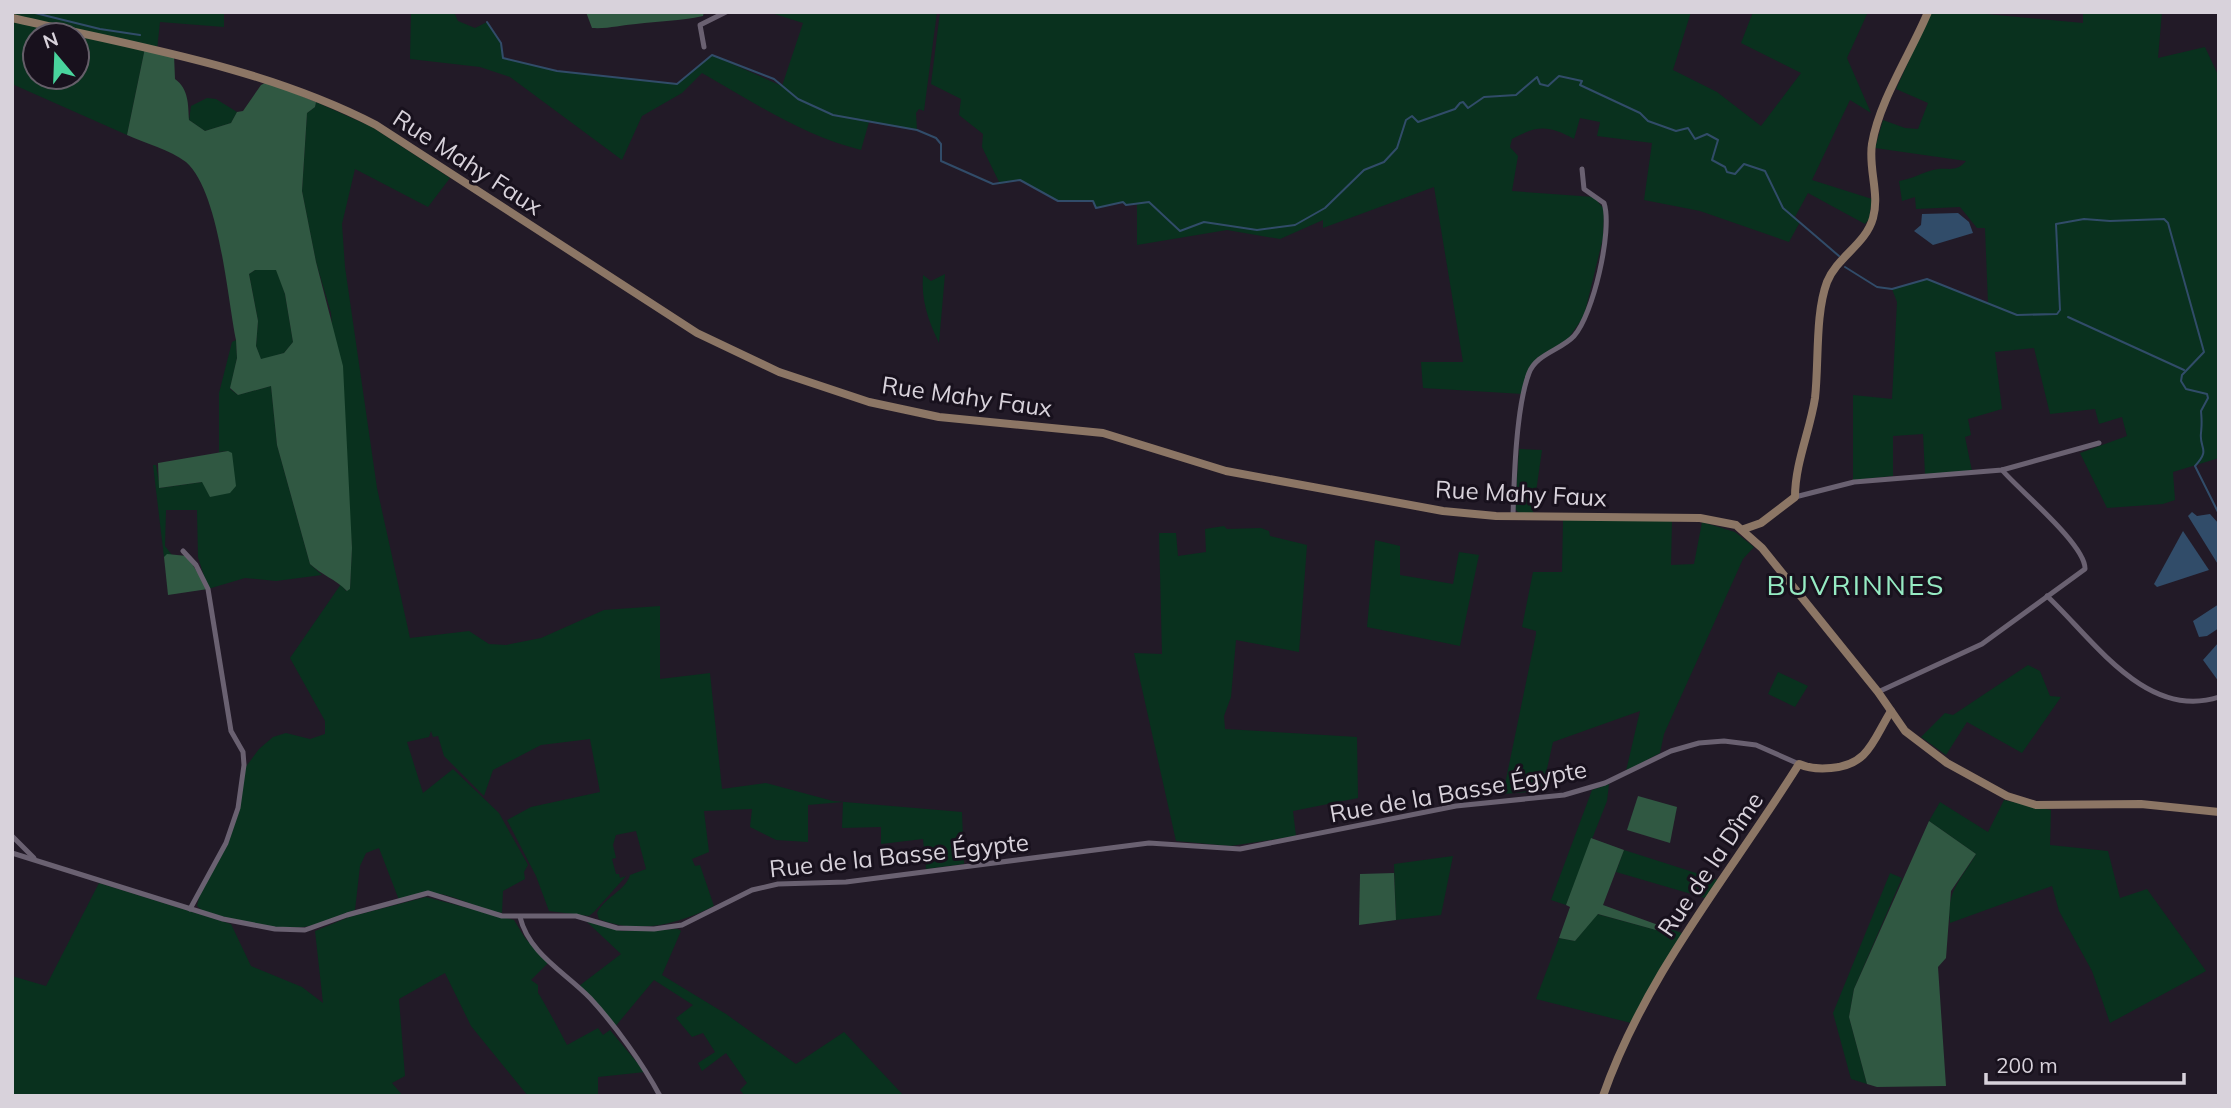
<svg xmlns="http://www.w3.org/2000/svg" width="2231" height="1108" font-family="Mulish,sans-serif">
  <rect width="100%" height="100%" fill="#221a27"/>
  <!-- green -->
  <g fill="#09311e" fill-rule="evenodd">
    <path d="M 12,12 L 224,12 L 224,27 L 160,22 L 157,50 L 145,48 L 127,135 L 12,84 ZM 35,35 L 77,35 L 77,77 L 35,77 Z"/>
    <path d="M 411,12 L 454,12 L 458,21 L 475,28 L 487,22 L 501,43 L 503,58 L 557,71 L 677,84 L 712,55 L 782,86 L 803,23 L 768,12 L 937,12 L 924,111 L 919,109 L 916,113 L 917,130 L 869,122 L 861,150 C 803,136 753,102 702,73 L 682,93 L 642,116 L 622,160 L 510,77 L 480,67 L 410,59 Z"/>
    <path d="M 940,12 L 1691,12 L 1673,70 L 1717,92 L 1761,126 L 1801,73 L 1741,43 L 1753,12 L 1868,12 L 1847,58 L 1871,113 L 1850,100 L 1812,180 L 1872,199 L 1869,219 L 1865,224 L 1808,193 L 1795,217 L 1800,222 L 1789,242 L 1700,211 L 1644,200 L 1652,143 L 1597,136 L 1600,122 L 1580,118 L 1574,139 C 1549,125 1537,125 1512,139 L 1510,147 L 1518,156 L 1512,191 L 1594,197 L 1604,209 L 1603,238 L 1584,316 L 1568,339 L 1537,358 L 1523,394 L 1423,388 L 1421,362 L 1463,362 L 1434,187 L 1323,228 L 1323,220 L 1280,239 L 1227,230 L 1137,245 L 1137,204 L 1126,205 L 1123,202 L 1096,208 L 1093,201 L 1058,201 L 1020,180 L 1000,184 L 982,147 L 983,134 L 959,115 L 961,99 L 931,84 Z"/>
    <path d="M 1931,12 L 1965,12 L 2083,23 L 2083,12 L 2162,12 L 2158,58 L 2205,47 L 2219,77 L 2219,458 L 2173,472 L 2175,500 L 2163,504 L 2107,508 L 2080,453 L 2127,436 L 2122,417 L 2099,424 L 2095,409 L 2050,414 L 2034,348 L 1995,352 L 2002,409 L 1968,419 L 1971,435 L 1965,437 L 1972,471 L 1925,474 L 1923,434 L 1893,436 L 1893,476 L 1853,480 L 1853,395 L 1892,399 L 1897,302 L 1892,289 L 1927,279 L 1988,303 L 1985,228 L 1977,228 L 1960,207 L 1916,209 L 1915,197 L 1902,201 L 1899,181 C 1912,179 1921,173 1933,170 C 1947,166 1955,174 1966,161 L 1875,148 L 1883,120 L 1905,128 L 1918,129 L 1928,103 L 1896,89 Z"/>
    <polygon points="207,98 216,99 237,112 231,123 205,131 189,120 191,106"/>
    <path d="M 316,102 L 372,127 L 450,178 L 428,207 L 355,169 L 342,224 L 345,267 L 377,488 L 410,638 L 469,631 L 489,644 L 506,645 L 541,638 L 604,610 L 660,606 L 660,679 L 710,673 L 722,789 L 766,783 L 833,801 L 962,812 L 964,864 L 926,869 L 923,839 L 881,844 L 881,827 L 842,828 L 843,802 L 808,805 L 808,842 L 776,840 L 750,827 L 752,809 L 704,811 L 709,852 L 692,859 L 695,866 L 700,865 L 714,906 C 679,924 638,935 599,919 L 597,913 C 605,897 626,890 630,875 L 646,869 L 636,831 L 616,835 L 613,845 L 616,858 L 612,859 L 616,874 L 619,874 L 620,878 L 626,876 L 594,912 L 589,916 L 549,911 L 536,876 L 507,820 L 531,807 L 600,792 L 590,739 L 541,745 L 493,770 L 484,796 L 444,756 L 438,736 L 433,737 L 431,731 L 429,737 L 407,742 L 423,793 L 453,769 L 499,813 L 528,865 L 524,872 L 525,879 L 503,891 L 502,913 C 460,905 443,882 399,900 L 379,848 L 366,853 L 360,866 L 355,910 C 338,915 322,925 304,927 C 271,931 234,920 203,911 L 197,906 L 200,893 L 224,851 L 240,806 L 245,768 L 259,749 L 273,737 L 286,733 L 310,739 L 325,734 L 325,721 L 290,658 L 341,584 L 346,591 L 350,589 L 352,547 L 331,313 L 316,262 L 302,191 L 307,113 L 315,107 Z"/>
    <polygon points="255,270 277,270 285,294 293,342 284,353 261,360 256,346 258,321 249,274"/>
    <path d="M 945,274 L 939,343 C 928,320 921,300 923,275 L 931,281 Z"/>
    <polygon points="236,340 237,358 230,389 238,395 271,386 277,445 310,564 322,575 276,581 245,578 208,589 198,557 197,510 166,510 165,546 172,555 164,557 153,465 156,465 160,488 202,482 228,451 219,452 219,393 232,342"/>
    <polygon points="1519,449 1542,450 1533,513 1519,513 1515,509"/>
    <polygon points="1563,520 1672,521 1671,565 1694,564 1702,522 1735,532 1754,547 1743,559 1664,734 1660,753 1626,771 1640,711 1553,742 1542,791 1503,794 1536,634 1536,631 1522,627 1533,572 1562,572"/>
    <polygon points="1224,526 1227,529 1261,528 1269,531 1270,536 1307,545 1299,652 1236,640 1231,697 1224,716 1225,729 1357,737 1358,798 1293,811 1296,836 1230,846 1176,841 1134,653 1162,654 1159,533 1176,533 1178,556 1206,552 1205,529"/>
    <polygon points="1375,540 1400,546 1400,575 1453,584 1459,552 1479,555 1460,646 1367,627"/>
    <polygon points="2028,665 2040,671 2050,696 2061,697 2022,753 1967,722 1946,755 1921,737 1945,713 1953,715"/>
    <polygon points="1778,672 1808,686 1795,707 1768,694"/>
    <polygon points="1609,784 1607,801 1566,905 1551,900 1592,790"/>
    <path d="M 2004,800 L 2051,810 L 2050,845 L 2108,851 L 2120,898 L 2147,889 L 2206,971 L 2110,1023 L 2092,971 L 2059,911 L 2052,886 L 1950,923 C 1946,891 1961,880 1976,854 L 1929,821 L 1940,802 L 1988,832 Z"/>
    <polygon points="1624,850 1718,880 1705,898 1616,872"/>
    <polygon points="1453,856 1441,915 1396,920 1394,864"/>
    <polygon points="1890,873 1902,878 1854,989 1849,1017 1867,1084 1851,1079 1833,1013"/>
    <path d="M 99,883 L 231,924 L 251,966 L 302,987 L 323,1003 L 315,931 L 349,917 L 426,897 L 514,920 L 525,938 L 548,963 L 531,980 L 538,985 L 538,993 C 541,996 564,1039 567,1045 L 598,1028 L 603,1035 L 610,1030 L 645,1072 L 598,1077 L 598,1096 L 528,1096 L 471,1026 L 445,973 L 399,999 L 405,1076 L 392,1083 L 403,1096 L 12,1096 L 12,976 L 46,986 Z"/>
    <polygon points="1597,914 1656,930 1661,926 1682,933 1631,1023 1536,999 1559,938 1575,941"/>
    <polygon points="586,921 622,931 678,929 681,931 662,975 726,1014 796,1064 844,1032 904,1096 745,1096 740,1090 747,1083 726,1053 702,1071 698,1063 715,1052 703,1033 692,1037 676,1018 693,1005 654,980 614,1028 579,986 621,954"/>
  </g>
  <!-- forest -->
  <g fill="#305842" fill-rule="evenodd">
    <path d="M 586,12 L 704,12 L 703,16 C 680,21 659,21 636,24 C 621,25 608,29 592,28 Z"/>
    <path d="M 145,48 L 174,55 L 175,79 C 189,89 188,105 189,120 L 205,131 L 231,123 L 237,112 L 243,111 L 261,85 L 267,82 L 316,102 L 315,107 L 307,113 L 302,191 L 316,262 L 343,366 L 352,548 L 350,589 L 347,591 C 335,579 322,575 310,564 L 277,445 L 271,386 L 238,395 L 230,388 L 237,358 L 236,340 C 227,295 219,191 186,162 C 170,150 145,143 127,135 ZM 255,270 L 276,270 L 285,294 L 293,342 L 284,353 L 261,359 L 256,346 L 258,321 L 249,274 Z"/>
    <polygon points="228,451 232,453 236,486 230,493 210,497 202,482 159,488 158,463"/>
    <polygon points="167,554 187,556 208,589 168,595 164,557"/>
    <polygon points="1638,796 1677,807 1670,843 1627,830"/>
    <polygon points="1929,821 1976,854 1951,891 1946,958 1938,967 1946,1086 1877,1087 1867,1084 1849,1017 1854,989"/>
    <polygon points="1591,838 1624,850 1603,905 1661,926 1656,930 1598,914 1575,941 1559,938 1570,907 1566,905"/>
    <polygon points="1394,873 1396,920 1359,925 1360,874"/>
  </g>
  <!-- water -->
  <g fill="#314c69">
    <polygon points="1958,213 1969,222 1973,233 1933,245 1914,231 1921,225 1922,214"/>
    <polygon points="2192,512 2197,516 2210,514 2219,524 2219,566 2188,516"/>
    <polygon points="2183,531 2209,570 2157,587 2154,584"/>
    <polygon points="2219,604 2219,628 2207,636 2199,637 2193,621"/>
    <polygon points="2219,642 2219,682 2203,660"/>
  </g>
  <g fill="none" stroke-linecap="round" stroke-linejoin="round">
    <!-- stream -->
    <g stroke="#314c69" stroke-width="2">
      <polyline points="31,12 100,29 140,35"/>
      <polyline points="487,22 501,43 503,58 557,71 677,84 712,55 774,79 798,99 833,115 917,130 936,138 941,144 941,161 993,184 1020,180 1058,201 1093,201 1096,208 1123,202 1126,205 1149,202 1180,231 1204,222 1257,230 1295,225 1325,208 1364,170 1384,162 1397,148 1406,120 1412,116 1418,122 1455,109 1460,103 1463,102 1468,108 1484,97 1516,95 1537,77 1540,84 1548,86 1559,76 1582,81 1580,85 1640,113 1648,121 1676,131 1688,128 1695,139 1707,134 1718,140 1712,160 1725,167 1727,172 1735,174 1744,164 1765,171 1783,208 1839,256"/>
      <path d="M 1845,267 L 1877,287 L 1892,289 L 1927,279 L 2017,315 L 2057,314 L 2060,310 L 2056,224 L 2084,219 L 2110,221 L 2164,219 L 2168,223 L 2204,352 L 2182,375 L 2181,381 L 2186,389 L 2207,394 L 2208,398 L 2201,411 C 2202,424 2202,421 2201,433 C 2199,449 2211,449 2195,466 L 2219,514"/>
      <polyline points="2068,317 2184,370"/>
    </g>
    <!-- street -->
    <g stroke="#6a6171" stroke-width="5">
      <polyline points="704,47 700,25 726,12"/>
      <polyline points="1795,497 1854,482 2002,470 2099,443"/>
      <path d="M 1513,516 C 1514,479 1516,407 1529,373 C 1536,354 1561,350 1574,336 C 1593,315 1613,230 1604,203 L 1584,189 L 1582,169"/>
      <polyline points="183,551 196,565 208,589 231,731 243,752 244,765 238,808 226,843 190,909"/>
      <path d="M 2047,596 C 2093,639 2146,721 2219,697"/>
      <path d="M 1878,692 L 1982,644 L 2085,569 C 2086,545 2019,490 2002,470"/>
      <polyline points="12,836 34,858"/>
      <polyline points="12,853 223,919 275,929 305,930 347,915 428,893 502,916 576,916 617,928 654,929 682,925 752,890 778,884 846,882 1149,843 1240,849 1456,806 1564,795 1605,783 1671,751 1699,743 1724,741 1756,745 1799,764"/>
      <path d="M 520,917 C 529,954 565,972 590,998 C 615,1025 643,1064 660,1096"/>
    </g>
    <!-- secondary -->
    <g stroke="#8c7665" stroke-width="8">
      <path d="M 12,18 C 134,46 264,67 376,125 L 697,333 L 779,372 L 869,402 L 939,417 L 1103,433 L 1226,471 L 1443,511 L 1496,516 L 1700,518 L 1736,525 L 1762,548 L 1878,692 L 1905,731 L 1947,763 L 2007,796 L 2036,805 L 2141,804 L 2219,812"/>
      <path d="M 1744,529 L 1761,523 L 1795,497 C 1795,463 1810,431 1815,398 C 1819,363 1815,314 1827,282 C 1837,257 1866,244 1873,218 C 1880,194 1868,168 1872,144 C 1879,101 1911,53 1928,12"/>
      <path d="M 1603,1096 C 1646,973 1731,873 1799,764 C 1810,769 1820,769 1831,768 C 1869,765 1873,740 1891,711"/>
    </g>
  </g>
  <g text-anchor="middle" dominant-baseline="central" stroke-width="6" stroke-linejoin="round" paint-order="stroke">
    <!-- street labels -->
    <g font-size="24" fill="#d8d2db" stroke="#18111d">
      <text transform="translate(468 162) rotate(33)">Rue Mahy Faux</text>
      <text transform="translate(967 396) rotate(8)">Rue Mahy Faux</text>
      <text transform="translate(1521 493) rotate(3)">Rue Mahy Faux</text>
      <text transform="translate(1458 791) rotate(-10)">Rue de la Basse Égypte</text>
      <text transform="translate(899 855) rotate(-6)">Rue de la Basse Égypte</text>
      <text transform="translate(1710 864) rotate(-56)">Rue de la Dîme</text>
    </g>
    <!-- quarter labels -->
    <g font-size="28" letter-spacing="2" fill="#96ebc3" stroke="#18111d">
      <text x="1856" y="584">BUVRINNES</text>
    </g>
  </g>
  <!-- border -->
  <rect width="2231" height="1108" fill="none" stroke="#d8d2db" stroke-width="28"/>
  <!-- north arrow -->
  <g transform="translate(56 56) rotate(341)"><circle r="33" fill="#18111d" stroke="#655e69" stroke-width="2"/>
  <path d="M0-5L12 26L0 18L-12 26Z" fill="#49d49d"/>
  <text y="-10" font-size="19" font-weight="bold" text-anchor="middle" fill="#d8d2db">N</text>
  </g>
  <!-- scale -->
  <path d="M1986 1073v10h198v-10" fill="none" stroke="#d8d2db" stroke-width="3.5"/>
  <text x="1996" y="1073" font-size="21" fill="#d8d2db" stroke="#18111d" stroke-width="5" paint-order="stroke">200 m</text>
</svg>
